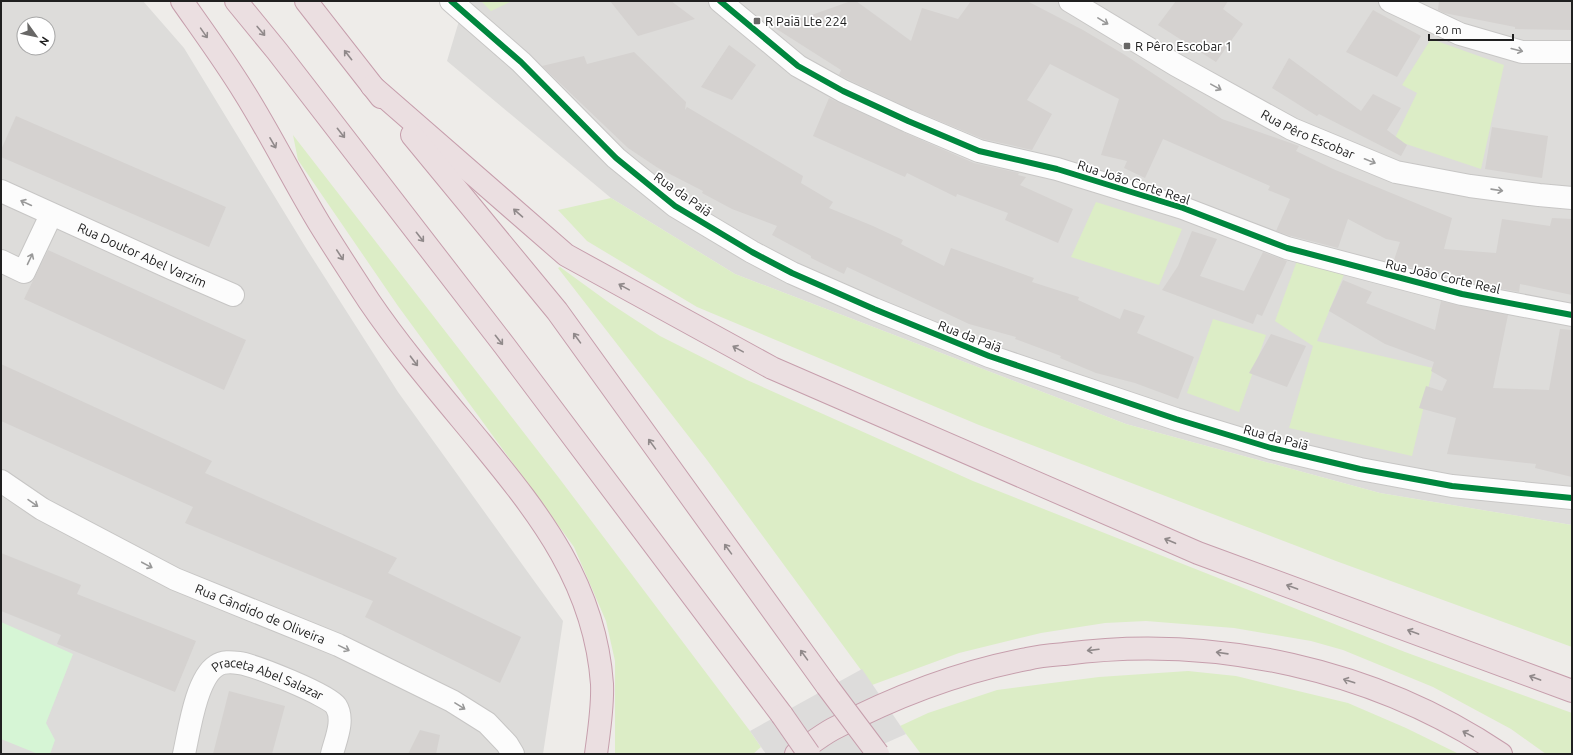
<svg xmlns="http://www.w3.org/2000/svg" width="1573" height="755" font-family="Ubuntu,sans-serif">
  <rect width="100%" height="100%" fill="#eeece9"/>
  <!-- residential -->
  <g fill="#dddcda" fill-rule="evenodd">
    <path d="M 1,1 L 143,1 L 184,48 L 306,248 L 398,392 L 563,621 L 543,754 L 1,754 ZM 24,24 L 48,24 L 48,48 L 24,48 Z"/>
    <polygon points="465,1 1572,1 1572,525 1380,493 1126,424 735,274 611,198 447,61"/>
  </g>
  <!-- grass -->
  <g fill="#dcedc6">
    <polygon points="481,1 512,1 491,11"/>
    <polygon points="1431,39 1504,65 1481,169 1394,140 1417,93 1402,85"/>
    <polygon points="293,135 559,478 750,731 761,747 753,754 615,754 615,661 606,621 574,547 398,306 298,160"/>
    <polygon points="611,198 735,274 1126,424 1380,493 1572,525 1572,647 1336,561 979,425 697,307 587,241 558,210"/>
    <polygon points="1096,202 1182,229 1159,285 1071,257"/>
    <polygon points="1298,258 1345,272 1317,341 1433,368 1412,456 1289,428 1313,346 1275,321"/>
    <polygon points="560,267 611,304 660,336 747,380 973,481 1405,652 1572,713 1572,754 1546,754 1511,729 1433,687 1343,650 1311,641 1234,628 1146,621 1105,623 1041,633 959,653 872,685 707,460 558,268"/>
    <polygon points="1213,319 1266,335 1239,412 1187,393"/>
    <polygon points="1188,671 1236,676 1348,703 1406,728 1459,754 921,754 900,726 928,713 997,690 1099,677"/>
  </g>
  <!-- park -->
  <polygon fill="#d6f5d5" points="1,622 73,654 46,723 55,740 50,754 38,754 1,739"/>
  <!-- pier -->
  <polygon fill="#dddcdb" points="862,669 906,734 861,754 766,754 750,731"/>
  <!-- building -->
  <g fill="#d5d2d0">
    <polygon points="610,1 671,1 695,19 638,36"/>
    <polygon points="851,1 856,1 911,41 922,8 958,19 971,1 1027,1 1083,30 1125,55 1222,119 1299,146 1296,151 1333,169 1452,218 1444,249 1496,253 1502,219 1550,226 1552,218 1572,219 1572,295 1520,284 1519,292 1465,282 1447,277 1447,275 1393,263 1400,242 1386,239 1348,219 1338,248 1291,236 1276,231 1290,199 1268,190 1270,186 1163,139 1145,178 1124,168 1127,161 1101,155 1119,99 1050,64 1027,100 1052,114 1032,150 983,139 913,110 849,80 839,75 841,70 775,28"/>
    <polygon points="1176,1 1228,1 1223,9 1243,24 1216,62 1158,25"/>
    <polygon points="1439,1 1572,1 1572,30 1515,29 1515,27 1444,13 1438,10"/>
    <polygon points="1373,10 1421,36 1397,77 1346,52"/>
    <polygon points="729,45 756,65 732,100 701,87"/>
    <polygon points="634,52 686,102 685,110 687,107 803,176 801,183 833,202 829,208 873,226 903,240 901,244 944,266 951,248 1034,278 1032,282 1079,297 1078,300 1120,319 1124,309 1145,316 1137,333 1194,357 1178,399 1135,383 1096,373 1060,358 1061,356 1015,339 1016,337 969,324 847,267 844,274 811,258 811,256 772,235 777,226 732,209 702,193 703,191 658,168 628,148 542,66 584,56 587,64"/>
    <polygon points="1289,58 1361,111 1373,94 1401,108 1387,130 1407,145 1401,156 1319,114 1317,116 1272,88"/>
    <polygon points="829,98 903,132 974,163 1019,173 1018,175 1026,177 1020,185 1073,209 1058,243 1005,220 1008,213 957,194 956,197 907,173 905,177 813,136"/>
    <polygon points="16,116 226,207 209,247 1,157 1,150"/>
    <polygon points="1492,127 1548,136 1542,178 1485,169"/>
    <polygon points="1192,231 1217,239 1200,276 1244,291 1263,252 1287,261 1262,316 1257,314 1253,324 1162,290 1178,266"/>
    <polygon points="48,250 246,340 224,390 24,299"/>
    <polygon points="1343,280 1372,292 1366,303 1435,330 1441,301 1508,315 1493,388 1549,390 1560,329 1572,330 1572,477 1535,468 1536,464 1447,454 1456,418 1419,408 1426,386 1442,391 1447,380 1431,371 1434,362 1385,344 1329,311"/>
    <polygon points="1271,334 1306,346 1287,387 1249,373"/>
    <polygon points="1,364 212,461 205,473 397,558 388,573 521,637 500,683 365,617 373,601 185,523 193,507 1,421"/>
    <polygon points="1,553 81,585 77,594 196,641 175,692 57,644 61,635 1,611"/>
    <polygon points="229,691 285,706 272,754 213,754"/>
    <polygon points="420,730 440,735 436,754 408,754"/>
  </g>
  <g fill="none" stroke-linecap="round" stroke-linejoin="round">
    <defs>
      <g id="minor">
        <polyline points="451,1 521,62 616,158 675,206 752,252 792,273 874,309 989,356 1176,419 1271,448 1360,469 1452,486 1572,498"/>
        <polyline points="720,1 798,66 843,91 908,121 979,151 1057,169 1183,208 1287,248 1462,294 1572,315"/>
        <path id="s1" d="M 1070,1 L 1176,65 L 1292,129 L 1396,172 L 1470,186 L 1539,195 L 1572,198"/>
        <polyline points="1390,1 1460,34 1522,52 1572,52"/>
        <path id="s2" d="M 1,191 L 173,269 L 233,295"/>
        <polyline points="1,261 24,272 51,215"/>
        <path id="s3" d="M 1,481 L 42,509 L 175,579 L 338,645 L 452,701 L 487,723 L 507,744 L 513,754"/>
        <path id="s4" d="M 184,754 C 189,732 196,679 216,666 C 223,661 231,662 239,663 C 254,665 329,695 336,706 C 345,720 335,741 332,754"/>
      </g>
      <g id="highway">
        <path d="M 182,1 C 203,31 225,61 244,92 C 271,135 293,180 319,223 C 335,249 352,275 369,301 C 403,351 443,397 481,443 C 541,516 595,585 602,684 C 603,707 599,731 596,754"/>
        <polyline points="236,1 277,51 504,345 782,715"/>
        <polyline points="306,1 381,97"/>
        <polyline points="372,86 566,255 772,368 1198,553 1572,691"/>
        <polyline points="412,135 557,311 827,686"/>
        <path d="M 796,754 C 808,746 820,736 833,729 C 894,697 959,672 1027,659 C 1039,656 1052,655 1064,654 C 1214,634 1375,669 1501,754"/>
      </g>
    </defs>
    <!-- minor casing -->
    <use href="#minor" stroke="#c7c6c5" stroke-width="24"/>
    <!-- highway casing -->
    <use href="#highway" stroke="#c69eac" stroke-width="24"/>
    <!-- minor -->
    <use href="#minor" stroke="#fcfcfc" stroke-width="22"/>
    <!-- highway -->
    <use href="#highway" stroke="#ebdfe1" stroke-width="22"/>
    <defs>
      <g id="highway-bridge">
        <polyline points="827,686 878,754"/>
        <polyline points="782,715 809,754"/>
      </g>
    </defs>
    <!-- highway-bridge casing -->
    <use href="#highway-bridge" stroke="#c69eac" stroke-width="24" stroke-linecap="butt"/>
    <!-- highway-bridge -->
    <use href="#highway-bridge" stroke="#ebdfe1" stroke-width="22"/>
    <defs>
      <g id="cycleway">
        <polyline points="451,1 521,62 616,158 675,206 752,252 792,273 874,309 989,356 1176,419 1271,448 1360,469 1452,486 1572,498"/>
        <polyline points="720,1 798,66 843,91 908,121 979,151 1057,169 1183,208 1287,248 1462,294 1572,315"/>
      </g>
    </defs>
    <!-- cycleway casing -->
    <use href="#cycleway" stroke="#fff" stroke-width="8"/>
    <!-- cycleway -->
    <use href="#cycleway" stroke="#00873e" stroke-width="6"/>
  </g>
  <!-- one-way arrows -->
  <defs><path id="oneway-shaft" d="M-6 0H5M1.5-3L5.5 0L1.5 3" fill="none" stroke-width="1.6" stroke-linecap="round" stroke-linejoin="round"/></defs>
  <g stroke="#999">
    <use href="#oneway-shaft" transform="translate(1103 21) rotate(31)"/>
    <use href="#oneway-shaft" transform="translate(1517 50) rotate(14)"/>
    <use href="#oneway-shaft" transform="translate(1216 87) rotate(29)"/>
    <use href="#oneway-shaft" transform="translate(1370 161) rotate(22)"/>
    <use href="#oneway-shaft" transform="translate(1497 190) rotate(8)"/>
    <use href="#oneway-shaft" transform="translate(26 203) rotate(-155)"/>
    <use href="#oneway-shaft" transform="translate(30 259) rotate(-65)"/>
    <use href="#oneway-shaft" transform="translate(33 503) rotate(35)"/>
    <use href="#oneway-shaft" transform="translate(147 565) rotate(28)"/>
    <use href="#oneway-shaft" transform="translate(344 648) rotate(26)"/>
    <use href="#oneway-shaft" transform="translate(460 706) rotate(32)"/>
  </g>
  <g stroke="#90898a">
    <use href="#oneway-shaft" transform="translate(261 31) rotate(50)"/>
    <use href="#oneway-shaft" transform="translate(204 33) rotate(55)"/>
    <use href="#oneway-shaft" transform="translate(348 55) rotate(-128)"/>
    <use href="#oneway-shaft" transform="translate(341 133) rotate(52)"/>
    <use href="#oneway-shaft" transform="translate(273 143) rotate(60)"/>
    <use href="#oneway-shaft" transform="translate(518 213) rotate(-139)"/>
    <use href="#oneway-shaft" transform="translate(420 237) rotate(52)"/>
    <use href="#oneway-shaft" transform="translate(340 255) rotate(57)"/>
    <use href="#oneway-shaft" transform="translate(624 287) rotate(-151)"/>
    <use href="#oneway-shaft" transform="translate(577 338) rotate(-126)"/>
    <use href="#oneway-shaft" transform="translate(499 340) rotate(52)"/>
    <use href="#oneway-shaft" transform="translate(738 349) rotate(-151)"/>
    <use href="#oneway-shaft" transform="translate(414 361) rotate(53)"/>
    <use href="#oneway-shaft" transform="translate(652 444) rotate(-126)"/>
    <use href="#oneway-shaft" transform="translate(1170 541) rotate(-157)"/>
    <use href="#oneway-shaft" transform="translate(728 549) rotate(-126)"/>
    <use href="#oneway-shaft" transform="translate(1292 587) rotate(-160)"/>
    <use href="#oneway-shaft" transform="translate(1413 632) rotate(-160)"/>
    <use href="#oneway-shaft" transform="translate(1093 650) rotate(173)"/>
    <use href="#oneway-shaft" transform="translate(1222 653) rotate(-172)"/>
    <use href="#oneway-shaft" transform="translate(804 655) rotate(-126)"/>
    <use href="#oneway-shaft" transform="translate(1535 678) rotate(-160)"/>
    <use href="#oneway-shaft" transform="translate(1349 681) rotate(-162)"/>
    <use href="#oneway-shaft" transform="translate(1468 734) rotate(-151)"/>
  </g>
  <!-- markers -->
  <g fill="#686766" stroke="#fff" stroke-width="1.5">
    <rect x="753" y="17" width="8" height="8" rx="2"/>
    <rect x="1123" y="42" width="8" height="8" rx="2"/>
  </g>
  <g text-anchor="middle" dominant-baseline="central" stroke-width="3.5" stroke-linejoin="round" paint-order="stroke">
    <!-- poi labels -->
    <g font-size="13" fill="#202020" stroke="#fff" text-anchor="start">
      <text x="765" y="21">R Paiã Lte 224</text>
      <text x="1135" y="46">R Pêro Escobar 1</text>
    </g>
    <!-- street labels -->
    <g font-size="13" fill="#202020" stroke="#fff">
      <text stroke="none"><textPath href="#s1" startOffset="273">Rua Pêro Escobar</textPath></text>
      <text transform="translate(1134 182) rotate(18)">Rua João Corte Real</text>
      <text transform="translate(683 194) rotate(35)">Rua da Paiã</text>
      <text stroke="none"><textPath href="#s2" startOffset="155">Rua Doutor Abel Varzim</textPath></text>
      <text transform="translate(1443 276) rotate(13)">Rua João Corte Real</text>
      <text transform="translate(970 336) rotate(21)">Rua da Paiã</text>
      <text transform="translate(1276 437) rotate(15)">Rua da Paiã</text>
      <text stroke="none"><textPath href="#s3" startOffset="292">Rua Cândido de Oliveira</textPath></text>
      <text stroke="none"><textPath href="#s4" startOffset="150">Praceta Abel Salazar</textPath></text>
    </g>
  </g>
  <!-- border -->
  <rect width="1573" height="755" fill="none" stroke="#202020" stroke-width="4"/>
  <!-- north arrow -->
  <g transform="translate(36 36) rotate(123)"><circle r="19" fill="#ffffff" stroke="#a6a6a6"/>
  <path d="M0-3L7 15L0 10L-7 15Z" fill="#686766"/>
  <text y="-6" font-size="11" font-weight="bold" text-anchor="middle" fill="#202020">N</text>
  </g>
  <!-- scale -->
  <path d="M1429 34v6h84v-6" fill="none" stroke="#202020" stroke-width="2"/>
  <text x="1435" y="34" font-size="12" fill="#202020" stroke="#ffffff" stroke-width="3" paint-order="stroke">20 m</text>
</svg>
